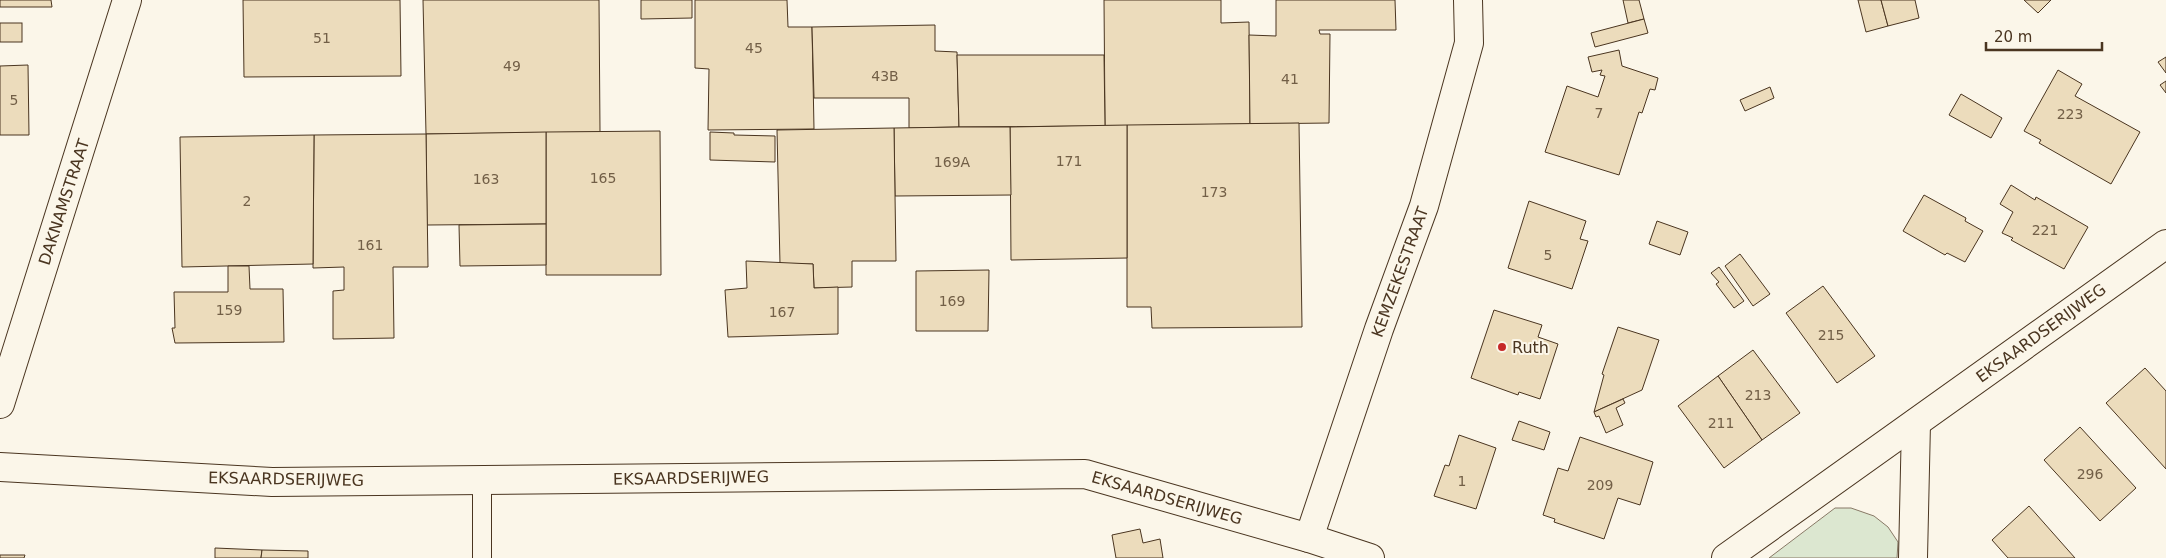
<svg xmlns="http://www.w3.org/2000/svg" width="2166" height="558" font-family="'DejaVu Sans',sans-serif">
  <rect width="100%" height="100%" fill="#fbf6e9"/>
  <!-- green -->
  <polygon fill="#dce7d0" stroke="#887966" points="1835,508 1851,508 1874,516 1888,527 1898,542 1897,558 1769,558"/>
  <!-- building -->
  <g fill="#ecdcbc" stroke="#4a3520">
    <polygon points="0,0 51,0 52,7 0,7"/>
    <polygon points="243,0 400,0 401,76 244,77"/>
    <polygon points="423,0 599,0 600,132 426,134"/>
    <polygon points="641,0 692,0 692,18 641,19"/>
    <polygon points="695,0 787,0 788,27 812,27 814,129 708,130 709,69 695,68"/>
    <polygon points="1104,0 1221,0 1221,23 1249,22 1250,124 1105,126"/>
    <polygon points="1276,0 1395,0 1396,30 1319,30 1320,34 1330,34 1329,123 1250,124 1249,35 1276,36"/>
    <polygon points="1623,0 1639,0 1644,19 1628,23"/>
    <polygon points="1858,0 1881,0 1888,26 1866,32"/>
    <polygon points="1881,0 1915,0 1919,18 1888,26"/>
    <polygon points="2024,0 2051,0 2038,13"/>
    <polygon points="1644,19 1648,33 1595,47 1591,33"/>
    <rect x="0" y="23" width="22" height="19"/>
    <polygon points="935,25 935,51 957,52 959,127 909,128 909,98 814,98 812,27"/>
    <polygon points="1619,50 1622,66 1658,78 1655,90 1650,89 1642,113 1639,112 1619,175 1545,152 1567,86 1598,97 1605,76 1600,75 1602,70 1592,72 1588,57"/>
    <polygon points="957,55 1104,55 1105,126 959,127"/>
    <polygon points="2166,57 2166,73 2158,62"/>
    <polygon points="28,65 29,135 0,135 0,66"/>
    <polygon points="2058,70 2082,84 2075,96 2140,132 2111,184 2039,143 2041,140 2024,131"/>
    <polygon points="2166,81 2166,93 2160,85"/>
    <polygon points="1770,87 1774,98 1745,111 1740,100"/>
    <polygon points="1961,94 2002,118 1991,138 1949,115"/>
    <polygon points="1299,123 1302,327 1152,328 1151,307 1127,307 1127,125"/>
    <polygon points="1127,125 1127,258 1011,260 1010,127"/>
    <polygon points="959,127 1010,127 1011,195 895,196 894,128"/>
    <polygon points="894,128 896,261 852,261 852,287 814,288 813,264 780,264 777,130"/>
    <polygon points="660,131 661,275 546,275 546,132"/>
    <polygon points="546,132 546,224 427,225 426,134"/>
    <polygon points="710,132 734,133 734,135 775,136 775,162 710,160"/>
    <polygon points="426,134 428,267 393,267 394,338 333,339 333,291 344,290 344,267 313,268 314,135"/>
    <polygon points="314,135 313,264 182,267 180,137"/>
    <polygon points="2011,185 2035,200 2036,197 2088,227 2064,269 2011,240 2013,238 2002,233 2013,212 2000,204"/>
    <polygon points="1924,195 1966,218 1965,221 1983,231 1965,262 1947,253 1945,255 1903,231"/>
    <polygon points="1529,201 1586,221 1580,239 1588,241 1572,289 1508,268"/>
    <polygon points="1657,221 1688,232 1680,255 1649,244"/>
    <polygon points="546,224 546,265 460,266 459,225"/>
    <polygon points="1740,254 1770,294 1753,306 1725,266"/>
    <polygon points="746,261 813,264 814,288 838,287 838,334 728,337 725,290 747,288"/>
    <polygon points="228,266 249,266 250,289 283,289 284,342 175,343 172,328 175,328 174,292 228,292"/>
    <polygon points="1719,267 1744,301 1734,308 1716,284 1719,282 1711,273"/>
    <polygon points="989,270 988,331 916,331 916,271"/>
    <polygon points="1823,286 1875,356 1837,383 1786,313"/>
    <polygon points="1494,310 1542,325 1538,337 1558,344 1540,399 1519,392 1518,395 1471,378"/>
    <polygon points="1618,327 1659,340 1642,390 1594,412 1604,375 1602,374"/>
    <polygon points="1753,350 1800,413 1762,440 1718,376"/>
    <polygon points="2145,368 2166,391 2166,469 2106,403"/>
    <polygon points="1718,376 1762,440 1724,468 1678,406"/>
    <polygon points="1623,399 1625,403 1616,408 1623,425 1606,433 1599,416 1596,417 1594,412"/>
    <polygon points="1519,421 1550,432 1544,450 1512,440"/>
    <polygon points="2080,427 2136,488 2100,521 2044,460"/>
    <polygon points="1459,435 1496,448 1476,509 1434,496 1445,465 1449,466"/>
    <polygon points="1580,437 1653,462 1640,505 1618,498 1604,539 1554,522 1555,519 1543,515 1558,468 1568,471"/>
    <polygon points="2029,506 2075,558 2008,558 1992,540"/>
    <polygon points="1140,529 1143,543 1160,539 1163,558 1116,558 1112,535"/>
    <polygon points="215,548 262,550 261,558 215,558"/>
    <polygon points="262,550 308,551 308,558 261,558"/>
    <polygon points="0,555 25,555 24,558 0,558"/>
  </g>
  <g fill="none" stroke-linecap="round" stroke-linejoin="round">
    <defs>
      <polyline id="lane" points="482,480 482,558"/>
      <g id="street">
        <polyline points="0,404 127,0"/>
        <polyline points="1309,538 1379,329 1424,206 1469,43 1468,0"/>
        <polyline points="1913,558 1916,423"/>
      </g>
      <g id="secondary">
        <polyline points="0,467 272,482 1085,474 1309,538 1370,558"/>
        <polyline points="1726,558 2166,244"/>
      </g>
    </defs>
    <!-- lane casing -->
    <use href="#lane" stroke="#4a3520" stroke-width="20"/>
    <!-- street casing -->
    <use href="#street" stroke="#4a3520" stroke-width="30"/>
    <!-- secondary casing -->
    <use href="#secondary" stroke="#4a3520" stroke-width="30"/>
    <!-- lane -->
    <use href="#lane" stroke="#fbf6e9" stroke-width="18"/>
    <!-- street -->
    <use href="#street" stroke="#fbf6e9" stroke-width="28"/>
    <!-- secondary -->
    <use href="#secondary" stroke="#fbf6e9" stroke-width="28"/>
  </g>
  <!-- markers -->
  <circle fill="#c62828" stroke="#fbf6e9" stroke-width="2" cx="1502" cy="347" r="5"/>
  <g text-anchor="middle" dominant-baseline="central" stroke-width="4" stroke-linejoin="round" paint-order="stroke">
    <!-- number labels -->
    <g font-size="14" fill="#725f47">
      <text x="322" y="38">51</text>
      <text x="754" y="48">45</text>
      <text x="512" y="66">49</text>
      <text x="885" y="76">43B</text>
      <text x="1290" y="79">41</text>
      <text x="14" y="100">5</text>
      <text x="1599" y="113">7</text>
      <text x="2070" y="114">223</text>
      <text x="1069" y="161">171</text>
      <text x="952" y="162">169A</text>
      <text x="603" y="178">165</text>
      <text x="486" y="179">163</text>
      <text x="1214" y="192">173</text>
      <text x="247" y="201">2</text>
      <text x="2045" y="230">221</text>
      <text x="370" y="245">161</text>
      <text x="1548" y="255">5</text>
      <text x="952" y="301">169</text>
      <text x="229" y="310">159</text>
      <text x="782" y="312">167</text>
      <text x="1831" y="335">215</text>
      <text x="1758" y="395">213</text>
      <text x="1721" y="423">211</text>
      <text x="2090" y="474">296</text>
      <text x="1462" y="481">1</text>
      <text x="1600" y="485">209</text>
    </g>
    <!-- street labels -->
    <g font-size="16" fill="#4a3520" stroke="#fbf6e9">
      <text transform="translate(64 202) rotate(-72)">DAKNAMSTRAAT</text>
      <text transform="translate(1400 272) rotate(-70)">KEMZEKESTRAAT</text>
      <text transform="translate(2041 333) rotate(-36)">EKSAARDSERIJWEG</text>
      <text transform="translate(691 478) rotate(-1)">EKSAARDSERIJWEG</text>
      <text transform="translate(286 479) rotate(1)">EKSAARDSERIJWEG</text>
      <text transform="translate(1167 498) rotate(16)">EKSAARDSERIJWEG</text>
    </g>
    <!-- poi labels -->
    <g font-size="16" fill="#4a3520" stroke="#fbf6e9" text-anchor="start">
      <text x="1512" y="347">Ruth</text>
    </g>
  </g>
  <!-- scale -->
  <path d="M1986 42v8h116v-8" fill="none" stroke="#4a3520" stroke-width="2.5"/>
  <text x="1994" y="42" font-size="15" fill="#4a3520" stroke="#fbf6e9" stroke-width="4" paint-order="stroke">20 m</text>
</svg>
